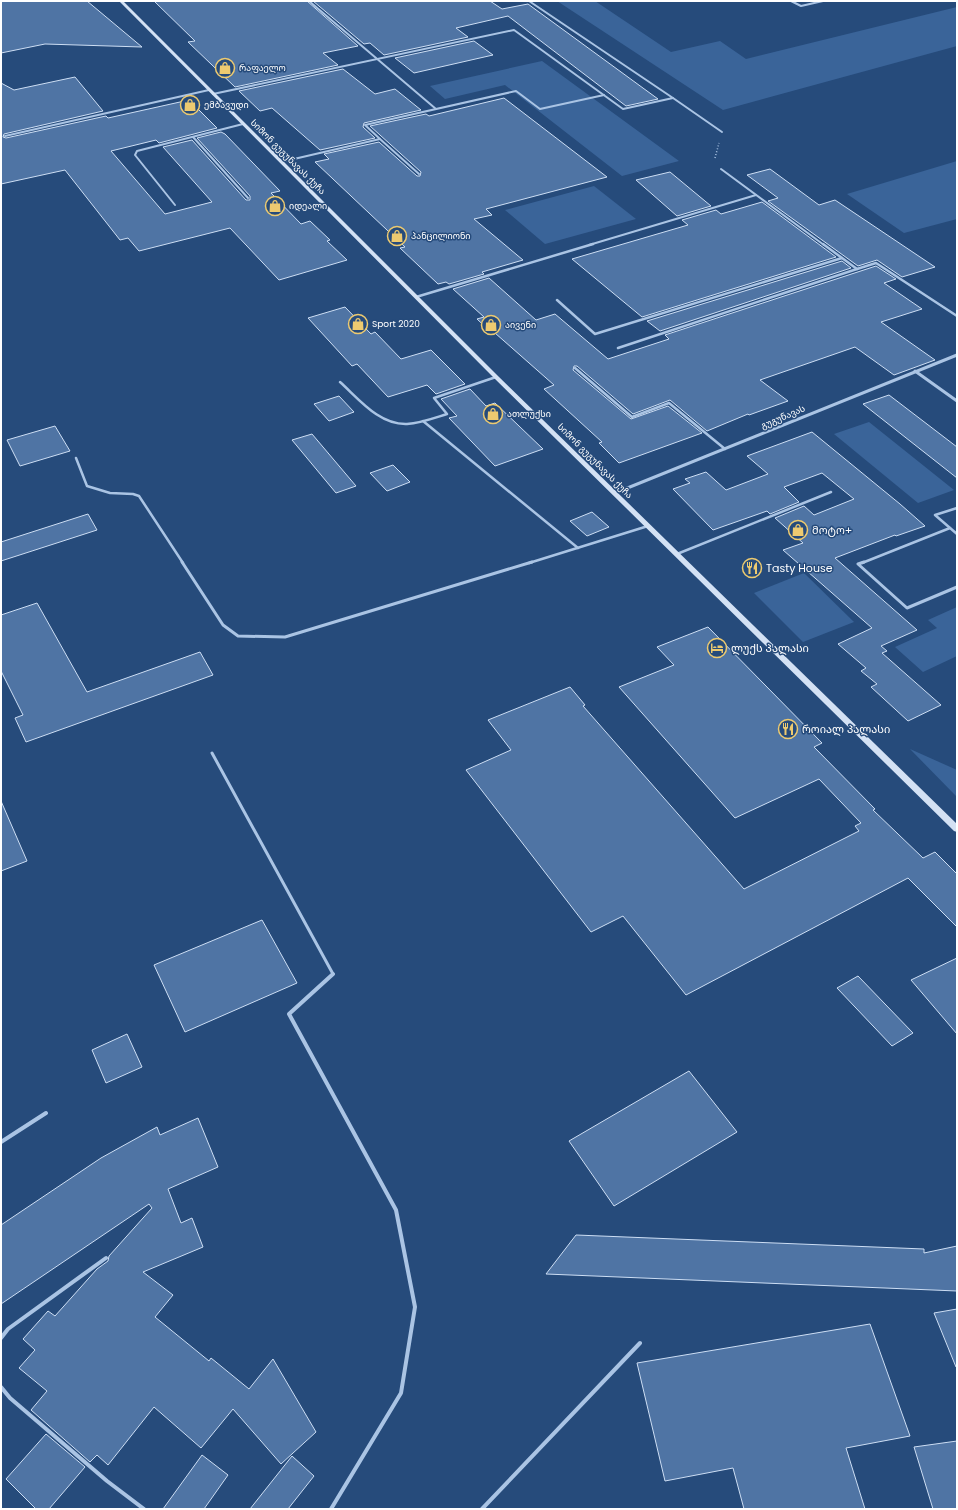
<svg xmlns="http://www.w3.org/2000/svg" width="958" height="1510" font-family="Poppins,'Noto Sans Georgian',sans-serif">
  <rect width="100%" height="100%" fill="#264b7b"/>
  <!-- green -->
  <g fill="#3a6499">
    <polygon points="557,1 595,1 671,52 720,41 746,59 957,7 957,46 723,110"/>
    <polygon points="542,61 679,161 622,176 505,85 445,99 430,86"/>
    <polygon points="957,161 957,219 904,233 847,194"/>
    <polygon points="594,186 636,219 545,244 505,210"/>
    <polygon points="869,422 954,490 918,503 834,434"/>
    <polygon points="804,573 854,622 803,642 754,593"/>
    <polygon points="957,607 957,656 923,672 895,647 937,628 928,620"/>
    <polygon points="910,749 957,770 957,797"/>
  </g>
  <!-- building -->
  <g fill="#4f74a4" stroke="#cddef4">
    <polygon points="1,1 87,1 142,47 45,44 1,53"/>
    <polygon points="154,1 307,1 358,46 323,53 338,65 235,87 188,42 195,41"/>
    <polygon points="313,1 490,1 502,9 528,4 658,99 626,106 508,16 456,28 468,37 384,55 370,43 364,44"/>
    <polygon points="474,41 493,55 414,73 395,58"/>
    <polygon points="343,69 375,94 395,89 421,110 364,123 363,127 375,138 320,150 272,108 260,111 239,91"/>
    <polygon points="75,77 103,111 4,134 3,137 6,138 106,116 108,118 189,100 217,128 159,143 156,140 111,151 165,214 212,202 163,147 192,140 246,200 250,200 250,196 197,138 221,132 225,134 280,191 271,193 301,224 310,221 330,240 327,241 347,260 279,280 230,228 139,251 128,238 120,240 65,170 1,184 1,83 14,90"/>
    <polygon points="504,98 607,177 486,209 492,215 474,219 523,260 482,272 484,274 449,284 446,282 438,284 400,248 405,247 315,162 329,159 324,154 379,142 417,176 420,176 421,172 370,126 426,114 429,116"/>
    <polygon points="770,169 819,205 835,200 935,267 902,277 877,260 858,266 768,201 778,198 747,175"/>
    <polygon points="670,172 711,206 677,216 636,180"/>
    <polygon points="762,202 836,257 642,317 572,259 688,225 682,220 716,210 721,214"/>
    <polygon points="842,261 851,268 660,331 647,321"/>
    <polygon points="876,266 896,279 884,283 922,309 881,322 935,360 894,375 855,347 760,380 788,401 749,415 748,414 707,431 670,400 633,414 577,366 574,366 573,370 631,419 668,406 702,433 619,463 599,443 602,442 544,389 554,385 495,333 493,334 477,319 484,317 453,289 489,278 536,320 555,314 608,359 669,339 665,335"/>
    <polygon points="345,307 371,334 375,332 401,359 431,350 465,384 436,394 427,385 388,397 357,364 352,366 308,318"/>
    <polygon points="470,389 486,406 495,403 543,449 495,466 449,418 457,416 441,399"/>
    <polygon points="889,395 957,447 957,478 863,404"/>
    <polygon points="339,396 354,412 329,421 314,404"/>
    <polygon points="55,426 70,451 20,466 7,440"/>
    <polygon points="812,432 900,504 925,526 896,536 895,535 835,558 917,630 881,646 887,651 882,653 941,705 908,721 871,687 877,684 861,671 866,668 838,644 872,628 783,550 803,543 775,518 804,506 814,515 854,499 822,473 784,487 799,502 770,514 767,511 713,530 673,489 690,483 685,479 706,472 726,490 768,474 747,456"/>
    <polygon points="312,434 356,486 336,493 292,440"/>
    <polygon points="393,465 410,482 387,491 370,473"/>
    <polygon points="592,512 609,527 587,536 570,521"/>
    <polygon points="88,514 97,530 1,561 1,542"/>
    <polygon points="37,603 87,692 200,652 213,675 26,742 15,718 23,715 1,671 1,615"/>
    <polygon points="708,627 822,743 814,747 875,809 873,810 923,858 935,852 957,874 957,927 908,878 686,995 623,916 591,932 466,770 511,750 488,720 570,687 585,705 583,706 744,889 859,831 855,826 861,823 819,779 735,818 619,687 674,665 657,647"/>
    <polygon points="1,801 27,861 1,871"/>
    <polygon points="262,920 297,983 185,1032 154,965"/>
    <polygon points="957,958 957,1034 911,980"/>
    <polygon points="858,976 913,1033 892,1046 837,988"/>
    <polygon points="127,1034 142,1067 106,1083 92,1050"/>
    <polygon points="689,1071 737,1132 614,1206 569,1141"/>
    <polygon points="198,1118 218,1167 168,1189 181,1223 192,1218 203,1247 143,1272 173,1295 155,1317 209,1361 211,1358 249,1389 273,1359 316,1432 281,1464 233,1409 201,1448 154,1407 108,1465 97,1455 90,1462 31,1410 47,1391 19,1368 35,1350 23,1339 48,1311 55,1316 97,1269 108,1261 109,1256 152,1208 149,1204 1,1304 1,1225 101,1158 157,1127 160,1135"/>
    <polygon points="576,1235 924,1249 924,1253 957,1246 957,1291 546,1274"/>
    <polygon points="957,1309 957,1367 956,1367 934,1313"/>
    <polygon points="870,1324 910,1436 846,1448 865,1509 744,1509 733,1468 665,1481 637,1363"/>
    <polygon points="46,1434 85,1467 49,1509 36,1509 6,1479"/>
    <polygon points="957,1441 957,1509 933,1509 914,1447"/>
    <polygon points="202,1455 228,1475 204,1509 163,1509"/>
    <polygon points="292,1456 314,1476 288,1509 250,1509"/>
  </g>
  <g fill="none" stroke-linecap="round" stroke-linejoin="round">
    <!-- path -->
    <polyline stroke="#aac4e4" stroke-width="1.5" stroke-dasharray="1 2" stroke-linecap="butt" points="715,158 719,143"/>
    <!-- lane-far3 -->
    <g stroke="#aac4e4" stroke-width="2">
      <polyline points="309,1 436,109"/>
      <polyline points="791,1 801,6 823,1"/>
      <polyline points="213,94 514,30 623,109 673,98 529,1"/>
      <polyline points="673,98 722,132"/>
      <polyline points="5,136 209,90"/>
      <polyline points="193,137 248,198"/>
      <polyline points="380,139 419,174"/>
      <polyline points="281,162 380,139 365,125 516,91 540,109 604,95"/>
      <polyline points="721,169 824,245"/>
      <polyline points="175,205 135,155 137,151 243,124"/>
      <polyline points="589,245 756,195"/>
    </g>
    <!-- lane-far2 -->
    <g stroke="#aac4e4" stroke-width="2.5">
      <polyline points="823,244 857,269 876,263 957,316"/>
      <polyline points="416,297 593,244"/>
      <polyline points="557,300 595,334 842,258"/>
      <polyline points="618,348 857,269"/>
      <polyline points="575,368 632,417 669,403 725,449"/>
      <path d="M 340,382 C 359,399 379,425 407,424 C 421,423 434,418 447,414 L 434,398 L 496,377"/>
      <polyline points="423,421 578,548"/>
      <polyline points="76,458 87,486 110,493 133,494 139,496 183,563"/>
      <polyline points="957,508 935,515 957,534"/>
      <polyline points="677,554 831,492"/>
      <polyline points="529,563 648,526"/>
      <polyline points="862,563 950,528"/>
    </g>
    <!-- lane-far1 -->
    <g stroke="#aac4e4" stroke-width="3">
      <polyline points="182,562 223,625 238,636 285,637 532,562"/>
      <polyline points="864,562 858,564 907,608 957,587"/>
      <polyline points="212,753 333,974 332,975"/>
    </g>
    <!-- lane -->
    <g stroke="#aac4e4" stroke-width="4">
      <polyline points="1,1142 46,1113"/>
      <polyline points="1,1338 8,1329 106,1258"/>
      <polyline points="1,1387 10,1398 107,1481 144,1509"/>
      <polyline points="331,1509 401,1393 415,1307 396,1210 289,1014 333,974"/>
      <polyline points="482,1509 640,1343"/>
    </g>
    <!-- street -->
    <g stroke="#aac4e4" stroke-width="3">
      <polyline points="915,371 957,401"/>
      <polyline points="615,493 957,355"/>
    </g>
    <!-- secondary -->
    <polygon fill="#d3e1f4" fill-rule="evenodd" points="119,1 123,1 498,376 957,824 957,832 954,831 494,378"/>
  </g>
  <!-- icons -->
  <defs>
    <symbol id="shop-ring" viewBox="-11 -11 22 22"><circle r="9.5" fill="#264b7b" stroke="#edca70" stroke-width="1.5"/><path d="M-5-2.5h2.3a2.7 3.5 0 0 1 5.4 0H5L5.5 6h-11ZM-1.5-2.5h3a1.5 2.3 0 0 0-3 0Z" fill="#edca70"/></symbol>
    <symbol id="restaurant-ring" viewBox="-11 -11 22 22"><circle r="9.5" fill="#264b7b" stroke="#edca70" stroke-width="1.5"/><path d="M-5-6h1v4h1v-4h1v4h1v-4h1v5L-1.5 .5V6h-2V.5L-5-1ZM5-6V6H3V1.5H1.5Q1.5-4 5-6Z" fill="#edca70"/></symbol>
    <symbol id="hotel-ring" viewBox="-11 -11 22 22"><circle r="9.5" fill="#264b7b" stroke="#edca70" stroke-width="1.5"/><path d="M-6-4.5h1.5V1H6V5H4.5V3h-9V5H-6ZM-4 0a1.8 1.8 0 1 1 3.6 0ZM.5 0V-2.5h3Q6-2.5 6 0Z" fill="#edca70"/></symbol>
  </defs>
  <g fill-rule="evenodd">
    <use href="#shop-ring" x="214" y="57" width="22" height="22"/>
    <use href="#shop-ring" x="179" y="94" width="22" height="22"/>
    <use href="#shop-ring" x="264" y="195" width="22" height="22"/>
    <use href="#shop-ring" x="386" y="225" width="22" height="22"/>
    <use href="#shop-ring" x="347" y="313" width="22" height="22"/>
    <use href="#shop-ring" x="480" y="314" width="22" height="22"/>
    <use href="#shop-ring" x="482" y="403" width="22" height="22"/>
    <use href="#shop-ring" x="787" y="519" width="22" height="22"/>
    <use href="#restaurant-ring" x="741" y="557" width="22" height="22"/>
    <use href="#hotel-ring" x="706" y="637" width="22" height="22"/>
    <use href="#restaurant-ring" x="777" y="718" width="22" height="22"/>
  </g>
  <g text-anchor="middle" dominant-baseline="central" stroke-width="3" stroke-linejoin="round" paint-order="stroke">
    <!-- far-poi labels -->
    <g font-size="9" fill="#fff" stroke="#264b7b" text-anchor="start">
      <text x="239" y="68">რაფაელო</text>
      <text x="204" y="105">ემბავუდი</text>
      <text x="289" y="206">იდეალი</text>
      <text x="411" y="236">პანცილიონი</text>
      <text x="372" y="324">Sport 2020</text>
      <text x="505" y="325">აივენი</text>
      <text x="507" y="414">ათლუქსი</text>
    </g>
    <!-- far-street labels -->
    <g font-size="9" fill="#fff" stroke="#264b7b">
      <text transform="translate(288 157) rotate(45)">სიმონ გუგუნავას ქუჩა</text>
      <text transform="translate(783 417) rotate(-23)">გუგუნავას</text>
      <text transform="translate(595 461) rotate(45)">სიმონ გუგუნავას ქუჩა</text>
    </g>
    <!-- poi labels -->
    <g font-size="11" fill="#fff" stroke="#264b7b" text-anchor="start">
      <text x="812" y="530">მოტო+</text>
      <text x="766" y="568">Tasty House</text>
      <text x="731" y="648">ლუქს პალასი</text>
      <text x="802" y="729">როიალ პალასი</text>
    </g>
  </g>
  <!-- border -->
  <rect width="958" height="1510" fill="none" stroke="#ffffff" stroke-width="4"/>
</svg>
